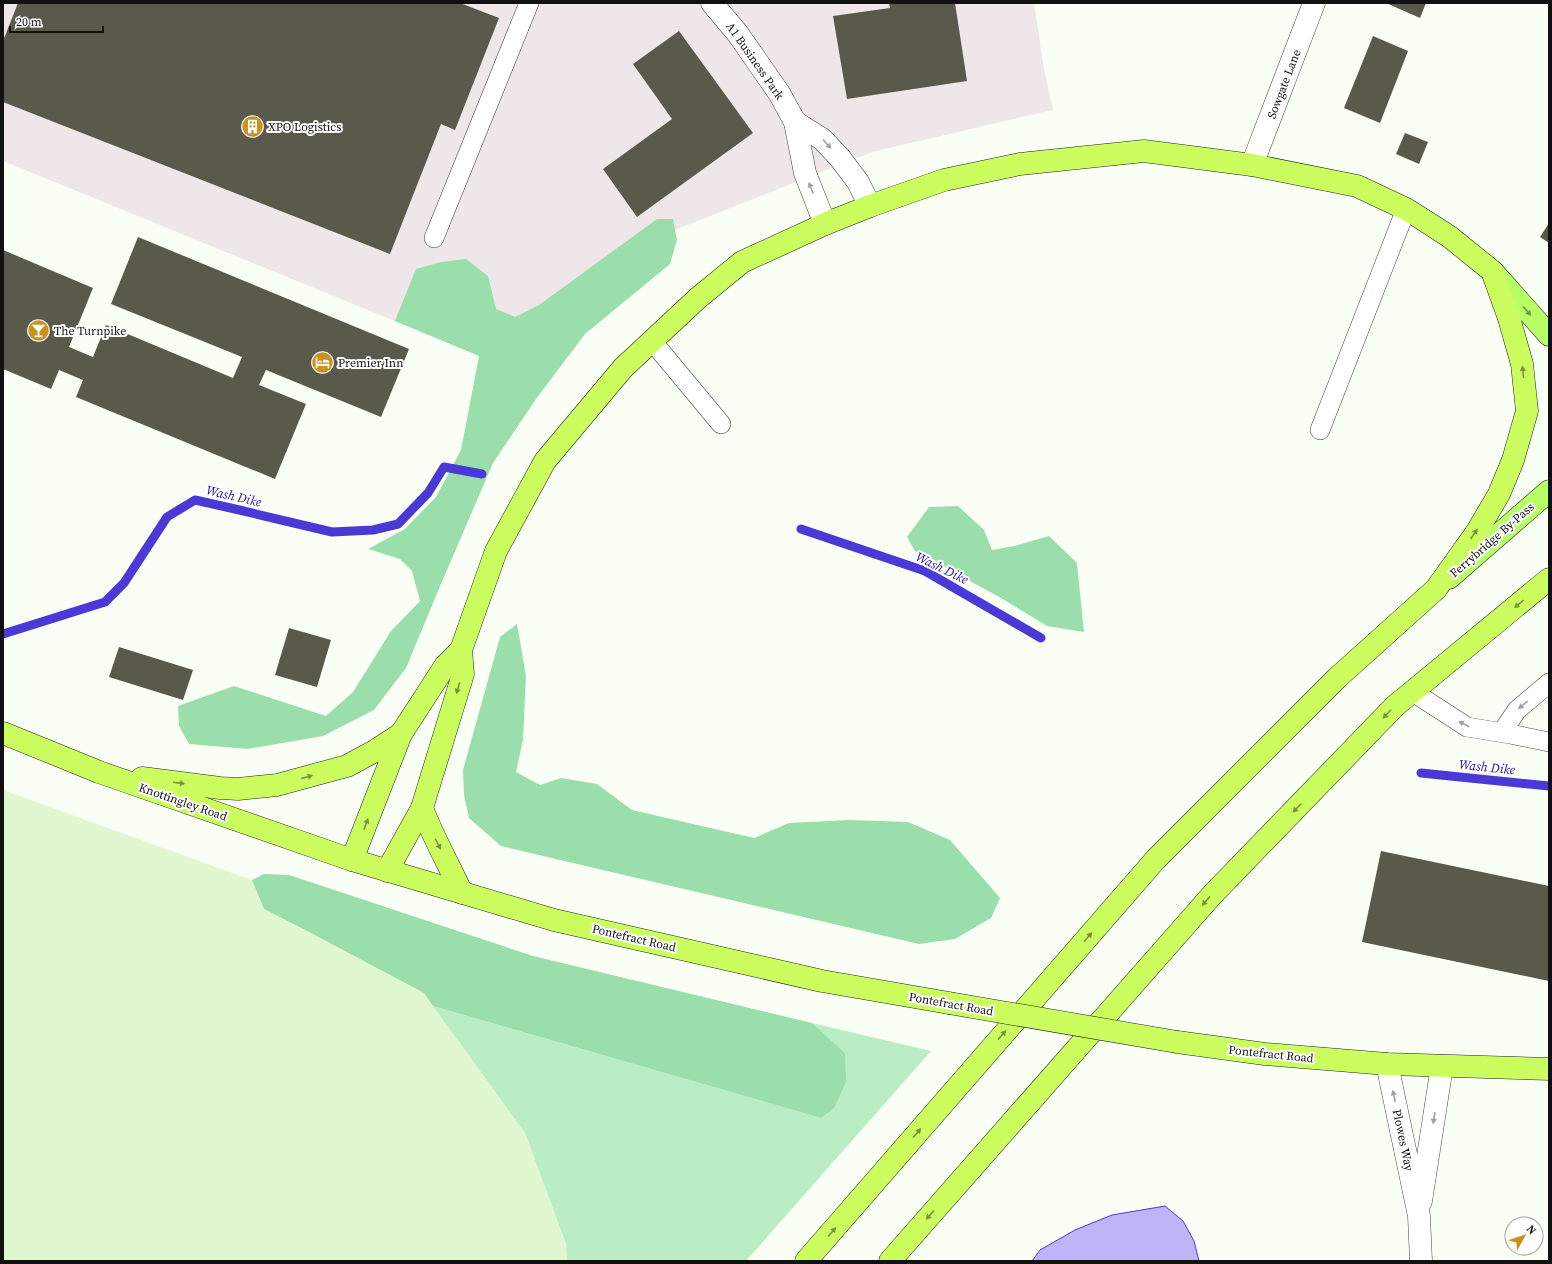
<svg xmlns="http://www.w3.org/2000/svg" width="1552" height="1264" font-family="'Source Serif 4',serif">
  <rect width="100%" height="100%" fill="#fafff5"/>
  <!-- industrial -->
  <polygon fill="#efe6e9" points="3,3 1034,3 1044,69 1053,110 872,152 670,232 523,333 456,346 3,161"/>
  <!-- farmland -->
  <polygon fill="#e0f7d2" points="3,790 252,880 264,909 311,933 424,993 525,1133 566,1245 567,1261 3,1261"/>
  <!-- green -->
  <polygon fill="#bbedc4" points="433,1006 821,1118 845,1053 812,1023 931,1051 746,1261 567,1261 566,1244 525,1133"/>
  <!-- forest -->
  <g fill="#99deab">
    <polygon points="657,219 673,219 677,240 670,264 585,334 536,399 493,463 438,591 406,668 374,710 323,736 248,749 189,744 179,726 178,706 234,686 326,716 353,692 391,631 420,601 412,571 400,559 368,549 405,529 436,497 461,450 479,356 395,321 416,269 441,262 466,259 488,276 496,309 515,317 539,305"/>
    <polygon points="958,506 984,530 992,550 1014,546 1049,536 1077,563 1084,632 1047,626 1001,598 915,551 907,537 929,507"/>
    <polygon points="517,624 526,676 523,740 516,772 540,785 561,778 597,784 632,810 754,838 789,823 849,820 908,822 950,840 1000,898 991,918 955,939 919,944 501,846 469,818 464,795 463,770 500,637"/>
    <polygon points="264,874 289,875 533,956 812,1023 845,1053 846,1082 834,1108 821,1118 433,1006 424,993 311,933 264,909 252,880"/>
  </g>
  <!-- water -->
  <polygon fill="#bcb6f9" stroke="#4a39d5" points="1165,1206 1183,1221 1194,1241 1199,1261 1032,1261 1040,1250 1075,1230 1112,1215"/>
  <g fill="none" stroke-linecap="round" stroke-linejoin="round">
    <!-- stream -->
    <g stroke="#4a39d5" stroke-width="9">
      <polyline points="801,529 925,571 1041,638"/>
      <polyline points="3,634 105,602 124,583 167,517 195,500 235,509 332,532 373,530 398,524 428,493 444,467 482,474"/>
      <polyline points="1421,773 1549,786"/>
    </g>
  </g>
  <!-- building -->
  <g fill="#595a4c">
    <polygon points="18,3 460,3 499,18 455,130 441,124 390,254 3,102 3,41"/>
    <polygon points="889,3 955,3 967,81 847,99 833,16 890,8"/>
    <polygon points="1386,3 1426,3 1420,18"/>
    <polygon points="679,31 753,133 637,217 603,169 672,119 633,64"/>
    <polygon points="1373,36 1408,51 1380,123 1344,108"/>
    <polygon points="1405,133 1428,142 1419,164 1396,154"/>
    <polygon points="1549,223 1549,243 1540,237"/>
    <polygon points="138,237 409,349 381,417 266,370 259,385 306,404 275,479 76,397 83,380 59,370 51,389 3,369 3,250 93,288 69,347 93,357 106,325 233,378 242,357 111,304"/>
    <polygon points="289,628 331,640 317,687 275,675"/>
    <polygon points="119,647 193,670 183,700 109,677"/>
    <polygon points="1381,851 1549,886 1549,981 1362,942"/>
  </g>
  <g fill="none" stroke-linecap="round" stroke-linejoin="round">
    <defs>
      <g id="service">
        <polyline points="434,238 529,3"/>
        <polyline points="652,341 721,424"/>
        <polyline points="1320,430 1406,209"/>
        <polyline points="1413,692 1467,727 1510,734 1549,742"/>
        <polyline points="1502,732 1517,710 1549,683"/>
      </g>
      <g id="minor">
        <polyline points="712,3 738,34 779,93 795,122 805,173 825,224"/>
        <polyline points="795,122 822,139 840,158 858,182 870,206"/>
        <polyline points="1252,165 1314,3"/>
        <polyline points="1387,1064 1419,1216 1421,1261"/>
        <polyline points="1421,1201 1442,1066"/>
      </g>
      <g id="primary">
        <polyline points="1493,272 1549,335"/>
        <polyline points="1449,578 1549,491"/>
      </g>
      <g id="trunk">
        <polyline points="3,733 99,772 352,860 554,920 822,981 949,1003"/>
        <polyline points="142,778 220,788 238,789 277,785 347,766 373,752 401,734"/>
        <path d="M 422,808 C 433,837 449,865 462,893"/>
        <polyline points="352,860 401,734 445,666 461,650"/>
        <polyline points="387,871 422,808 463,674 461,650 496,551 545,461 623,368 698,298 742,262 825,224 870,206 944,180 1020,164 1144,151 1252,165 1357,186 1406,209 1419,217 1450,237 1492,271 1509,318 1522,364 1527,411 1513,460 1499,494 1476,533 1436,589 1337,678 1156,859 806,1261"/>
        <polyline points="1177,1042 1265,1054 1387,1064 1549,1069"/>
        <polyline points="890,1261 1212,895 1395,706 1549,579"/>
      </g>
    </defs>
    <!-- service casing -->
    <use href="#service" stroke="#444" stroke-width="20"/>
    <!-- minor casing -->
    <use href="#minor" stroke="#444" stroke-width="23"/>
    <!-- primary casing -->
    <use href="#primary" stroke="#222" stroke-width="23"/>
    <!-- trunk casing -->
    <use href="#trunk" stroke="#222" stroke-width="23"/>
    <!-- service -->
    <use href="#service" stroke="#fff" stroke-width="19"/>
    <!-- minor -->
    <use href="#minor" stroke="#fff" stroke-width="22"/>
    <!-- primary -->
    <use href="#primary" stroke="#b8ff65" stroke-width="22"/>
    <!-- trunk -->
    <use href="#trunk" stroke="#ccfd5e" stroke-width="22"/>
    <defs>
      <polyline id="trunk-bridge" points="949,1003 1177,1042"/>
    </defs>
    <!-- trunk-bridge casing -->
    <use href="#trunk-bridge" stroke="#222" stroke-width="23" stroke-linecap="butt"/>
    <!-- trunk-bridge -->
    <use href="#trunk-bridge" stroke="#ccfd5e" stroke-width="22"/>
  </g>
  <!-- one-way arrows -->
  <defs><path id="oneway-solid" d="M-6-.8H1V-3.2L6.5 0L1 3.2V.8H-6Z"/></defs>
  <g fill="#a0a0a0">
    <use href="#oneway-solid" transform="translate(827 144) rotate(48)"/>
    <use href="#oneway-solid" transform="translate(811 188) rotate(-112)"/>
    <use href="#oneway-solid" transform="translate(1523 705) rotate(140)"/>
    <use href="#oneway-solid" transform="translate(1464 724) rotate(-152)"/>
    <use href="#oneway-solid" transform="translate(1394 1096) rotate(-102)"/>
    <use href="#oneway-solid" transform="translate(1434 1118) rotate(99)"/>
  </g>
  <use fill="#6d943f" href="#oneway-solid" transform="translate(1527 311) rotate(49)"/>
  <g fill="#78933b">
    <use href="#oneway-solid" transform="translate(1523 372) rotate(-96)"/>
    <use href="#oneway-solid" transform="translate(1474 534) rotate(-56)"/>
    <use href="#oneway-solid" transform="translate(1519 604) rotate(140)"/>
    <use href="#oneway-solid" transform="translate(458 688) rotate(107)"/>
    <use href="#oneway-solid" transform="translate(1387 714) rotate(134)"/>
    <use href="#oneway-solid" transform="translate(307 777) rotate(-15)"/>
    <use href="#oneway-solid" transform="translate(179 783) rotate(7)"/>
    <use href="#oneway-solid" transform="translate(1297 808) rotate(134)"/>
    <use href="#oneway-solid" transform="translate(366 824) rotate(-69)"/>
    <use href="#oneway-solid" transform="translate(438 844) rotate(62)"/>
    <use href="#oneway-solid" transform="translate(1206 901) rotate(131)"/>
    <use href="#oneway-solid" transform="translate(1088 937) rotate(-49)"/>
    <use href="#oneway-solid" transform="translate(1002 1035) rotate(-49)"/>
    <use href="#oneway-solid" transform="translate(917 1133) rotate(-49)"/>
    <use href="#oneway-solid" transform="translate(930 1215) rotate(131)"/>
    <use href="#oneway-solid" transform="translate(832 1232) rotate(-49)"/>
  </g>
  <!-- icons -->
  <defs>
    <symbol id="building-disc" viewBox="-11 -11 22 22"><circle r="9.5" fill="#ca9020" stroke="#fff"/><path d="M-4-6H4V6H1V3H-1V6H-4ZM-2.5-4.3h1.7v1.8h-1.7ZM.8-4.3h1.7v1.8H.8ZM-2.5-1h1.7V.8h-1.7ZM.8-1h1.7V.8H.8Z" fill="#fff"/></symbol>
    <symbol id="bar-disc" viewBox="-11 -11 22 22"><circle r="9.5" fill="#ca9020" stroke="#fff"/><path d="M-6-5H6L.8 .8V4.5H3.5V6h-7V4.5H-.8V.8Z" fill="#fff"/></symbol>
    <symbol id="hotel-disc" viewBox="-11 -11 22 22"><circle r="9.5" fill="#ca9020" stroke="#fff"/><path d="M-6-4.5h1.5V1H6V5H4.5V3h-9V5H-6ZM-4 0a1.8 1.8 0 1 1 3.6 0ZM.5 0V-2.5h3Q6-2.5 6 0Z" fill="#fff"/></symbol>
  </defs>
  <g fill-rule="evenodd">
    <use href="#building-disc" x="240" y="114" width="25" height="25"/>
    <use href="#bar-disc" x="26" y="318" width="25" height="25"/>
    <use href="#hotel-disc" x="310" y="350" width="25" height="25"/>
  </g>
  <g text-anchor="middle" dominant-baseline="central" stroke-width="4" stroke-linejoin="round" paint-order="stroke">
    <!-- street labels -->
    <g font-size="12" fill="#111" stroke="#fff">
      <text transform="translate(755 61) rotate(55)">A1 Business Park</text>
      <text transform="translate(1284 84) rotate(-69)">Sowgate Lane</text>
      <text transform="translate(1492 540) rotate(-41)">Ferrybridge By-Pass</text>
      <text transform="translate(183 802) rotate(19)">Knottingley Road</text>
      <text transform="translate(634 938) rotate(13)">Pontefract Road</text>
      <text transform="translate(951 1004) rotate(10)">Pontefract Road</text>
      <text transform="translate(1271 1054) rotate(6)">Pontefract Road</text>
      <text transform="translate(1403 1140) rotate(78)">Plowes Way</text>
    </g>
    <!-- poi labels -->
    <g font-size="12" fill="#111" stroke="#fff" text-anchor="start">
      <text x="268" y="127">XPO Logistics</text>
      <text x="54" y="331">The Turnpike</text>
      <text x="338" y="363">Premier Inn</text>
    </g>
    <!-- water labels -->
    <g font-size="13" font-style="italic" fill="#2711ab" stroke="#fff">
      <text transform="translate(234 496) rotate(13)">Wash Dike</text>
      <text transform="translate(942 568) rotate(26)">Wash Dike</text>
      <text transform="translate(1487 767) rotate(6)">Wash Dike</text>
    </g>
  </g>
  <!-- border -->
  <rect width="1552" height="1264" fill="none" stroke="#111111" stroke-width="8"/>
  <!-- north arrow -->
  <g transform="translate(1524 1236) rotate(50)"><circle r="19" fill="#ffffff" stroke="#a0a0a0"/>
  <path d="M0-3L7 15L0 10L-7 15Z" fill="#ca9020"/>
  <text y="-6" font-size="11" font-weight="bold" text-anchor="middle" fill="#111111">N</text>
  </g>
  <!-- scale -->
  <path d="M10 26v6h93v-6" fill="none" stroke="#111111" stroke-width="2"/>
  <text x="16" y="26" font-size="12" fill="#111111" stroke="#ffffff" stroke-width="3" paint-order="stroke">20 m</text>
</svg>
